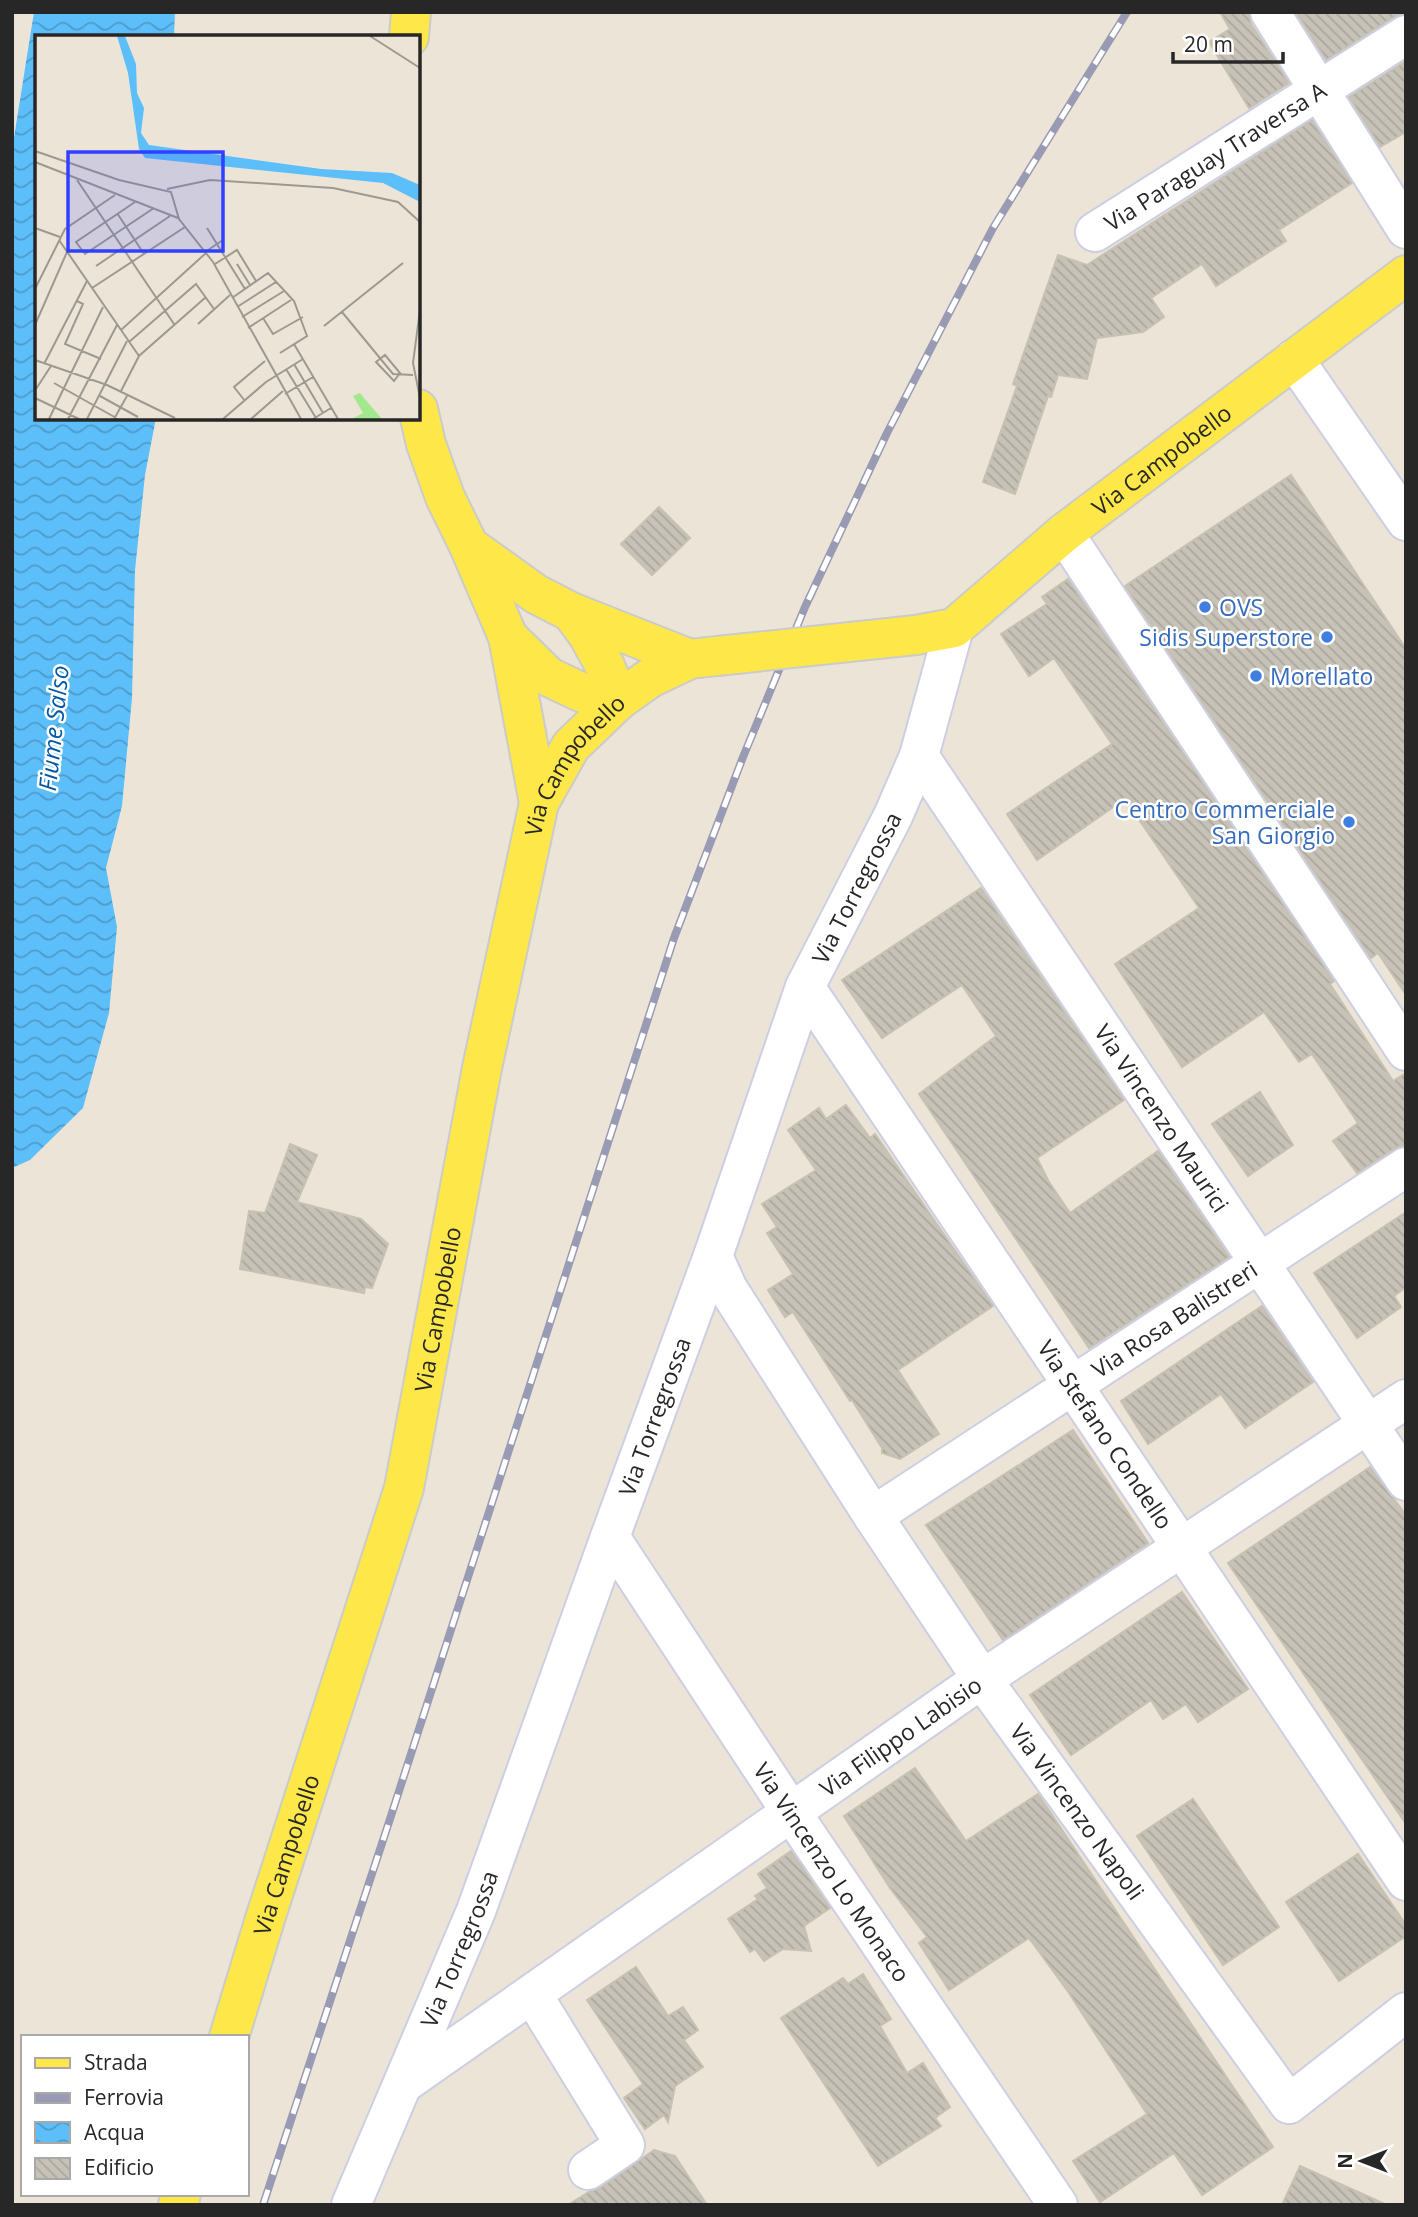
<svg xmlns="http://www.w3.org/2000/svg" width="1418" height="2217" font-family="'Open Sans',sans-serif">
  <defs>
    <pattern id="water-waves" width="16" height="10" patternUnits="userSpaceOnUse" patternTransform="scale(1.75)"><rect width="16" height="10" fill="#5dbffa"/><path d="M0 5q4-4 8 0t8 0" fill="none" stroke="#4d9bca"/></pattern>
    <pattern id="building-back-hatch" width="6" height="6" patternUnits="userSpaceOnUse" patternTransform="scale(1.75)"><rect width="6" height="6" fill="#c7c2b7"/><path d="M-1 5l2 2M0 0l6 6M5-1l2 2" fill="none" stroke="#aba79d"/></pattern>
  </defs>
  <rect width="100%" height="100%" fill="#ece5d7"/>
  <!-- water -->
  <polygon fill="url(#water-waves)" points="34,12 175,12 174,37 37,37 37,418 156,418 145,475 135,570 132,698 122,806 106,868 117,927 109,1013 83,1108 30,1160 12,1168 12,150"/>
  <!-- building -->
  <g fill="url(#building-back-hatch)" stroke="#c7c1b1" stroke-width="2">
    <polygon points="1220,12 1248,12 1251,24 1289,83 1249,108 1209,42 1230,29"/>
    <polygon points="1296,12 1406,12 1406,13 1394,17 1326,60"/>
    <polygon points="1406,61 1406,132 1380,147 1349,97"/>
    <polygon points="1312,120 1352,183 1279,230 1286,241 1216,286 1202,264 1151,298 1164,317 1143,332 1097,338 1087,379 1058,375 1051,397 1048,396 1015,494 983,482 1017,386 1013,384 1058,255 1087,265"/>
    <polygon points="1291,475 1406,649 1406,995 1378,953 1371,958 1125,586"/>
    <polygon points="659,507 690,538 652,575 621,544"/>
    <polygon points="1068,579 1334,981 1330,984 1393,1081 1406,1073 1406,1144 1394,1149 1357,1173 1333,1141 1358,1123 1312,1054 1299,1062 1264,1012 1182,1067 1115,964 1199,908 1125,799 1037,860 1007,814 1112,744 1054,658 1029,676 1001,634 1047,604 1042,597"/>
    <polygon points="981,888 1124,1100 1037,1158 1049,1182 1070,1213 1158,1151 1229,1257 1089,1348 919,1094 996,1036 962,985 882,1038 842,980"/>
    <polygon points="1260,1092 1293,1145 1248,1176 1212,1124"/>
    <polygon points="846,1105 870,1138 875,1134 993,1306 898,1370 939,1434 900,1459 882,1453 882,1448 852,1400 850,1401 793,1312 785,1317 768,1290 793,1274 767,1233 777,1227 762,1204 816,1170 788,1130 819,1108 826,1119"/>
    <polygon points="290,1144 317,1155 297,1202 361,1219 388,1244 372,1288 365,1287 364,1293 240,1269 249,1211 265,1213"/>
    <polygon points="1406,1212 1406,1287 1394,1296 1401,1307 1357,1338 1314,1273"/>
    <polygon points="1262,1306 1313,1382 1245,1428 1221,1394 1148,1444 1121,1401"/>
    <polygon points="1073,1430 1148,1543 1003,1640 926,1525"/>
    <polygon points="1370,1467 1406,1515 1406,1824 1228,1563"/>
    <polygon points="1182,1592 1248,1689 1198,1722 1186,1704 1163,1719 1151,1700 1071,1755 1030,1695"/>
    <polygon points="915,1768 966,1841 1038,1794 1273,2147 1202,2195 1174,2153 1100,2202 1073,2161 1147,2114 1069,1993 1029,1938 949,1990 919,1943 927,1937 890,1888 844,1816"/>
    <polygon points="1193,1799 1279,1927 1223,1965 1137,1836"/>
    <polygon points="791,1851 830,1908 804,1926 811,1951 783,1949 764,1961 755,1949 750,1952 728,1919 758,1899 755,1896 767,1888 758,1874"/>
    <polygon points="1358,1854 1406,1925 1406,1936 1339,1981 1286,1902"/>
    <polygon points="636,1967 668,2016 683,2007 698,2030 684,2040 703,2067 675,2086 668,2122 664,2115 645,2129 624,2098 643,2084 587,2000"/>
    <polygon points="863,1974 891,2019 880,2026 907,2073 923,2063 950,2107 935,2118 941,2126 878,2166 781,2018 843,1978 848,1984"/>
    <polygon points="654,2150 675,2156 707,2205 568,2205 589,2192 600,2188"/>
    <polygon points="1300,2166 1387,2205 1282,2205"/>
  </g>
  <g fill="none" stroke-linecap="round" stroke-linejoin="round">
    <defs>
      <g id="minor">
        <polyline points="1270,12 1406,229"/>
        <path id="s1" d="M 1095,232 L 1406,35"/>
        <polyline points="1294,359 1406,521"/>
        <polyline points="1064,533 1406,1051"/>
        <path id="s2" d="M 919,756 L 1406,1481"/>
        <path id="s3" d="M 805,987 L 1406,1881"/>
        <path id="s4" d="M 713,1256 L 728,1289 L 873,1516 L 982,1679 L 1289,2104 L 1406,2012"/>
        <path id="s5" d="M 873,1516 L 1406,1167"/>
        <path id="s6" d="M 610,1537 L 791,1812 L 1058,2205"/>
        <polyline points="532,1994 625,2145 588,2170"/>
        <path id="s7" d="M 403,2084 L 963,1692 L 1406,1399"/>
        <path id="s8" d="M 351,2205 L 476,1911 L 610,1537 L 713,1256 L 805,987 L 893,816 L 919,756 L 954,628"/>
      </g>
      <g id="major">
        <polyline points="409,37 411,12"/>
        <polyline points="418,409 426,444 445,497 469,546 508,637 539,803"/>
        <polyline points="469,546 536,594 571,612 588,635 605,666 619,700"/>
        <polyline points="571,612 690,659"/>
        <path id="s9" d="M 916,635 L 954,628 L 1064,533 L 1406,275"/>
        <polyline points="508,637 549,677 583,693 619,700"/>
        <path id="s10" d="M 229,2037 L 265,1919 L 404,1488 L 482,1068 L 539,803 L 571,746 L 619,700 L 650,678 L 690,659 L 717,656"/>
        <polyline points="178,2205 181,2194"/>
      </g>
    </defs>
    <!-- minor casing -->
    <use href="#minor" stroke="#cccee3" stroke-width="42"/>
    <!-- major casing -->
    <use href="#major" stroke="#cbcbcb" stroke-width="42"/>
    <!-- minor -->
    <use href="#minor" stroke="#fff" stroke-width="38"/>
    <!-- major -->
    <use href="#major" stroke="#fee849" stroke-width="38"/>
    <defs>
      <polyline id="rail" points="263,2205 390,1819 674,938 743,757 805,607 887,433 993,228 1127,12"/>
    </defs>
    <!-- rail casing -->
    <use href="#rail" stroke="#999ab4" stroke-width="8"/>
    <!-- rail -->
    <use href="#rail" stroke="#fff" stroke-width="5" stroke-dasharray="16" stroke-linecap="butt"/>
    <defs>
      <polyline id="major-bridge" points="717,656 916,635"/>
    </defs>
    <!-- major-bridge casing -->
    <use href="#major-bridge" stroke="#cbcbcb" stroke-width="42" stroke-linecap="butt"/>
    <!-- major-bridge -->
    <use href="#major-bridge" stroke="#fee849" stroke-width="38"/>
  </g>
  <!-- markers -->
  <g fill="#3f7fe0" stroke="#fff" stroke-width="2.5">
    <circle cx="1205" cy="607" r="7"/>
    <circle cx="1327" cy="637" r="7"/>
    <circle cx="1256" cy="676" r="7"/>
    <circle cx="1349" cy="822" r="7"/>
  </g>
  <g text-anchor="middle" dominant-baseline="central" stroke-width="5" stroke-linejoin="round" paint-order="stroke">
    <!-- street labels -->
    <g font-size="23" fill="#272727" stroke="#fff">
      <text stroke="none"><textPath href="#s1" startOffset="142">Via Paraguay Traversa A</textPath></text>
      <text stroke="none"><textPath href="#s9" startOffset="306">Via Campobello</textPath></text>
      <text stroke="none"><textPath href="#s10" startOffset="1325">Via Campobello</textPath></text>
      <text stroke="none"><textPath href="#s8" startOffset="1412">Via Torregrossa</textPath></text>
      <text stroke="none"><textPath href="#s2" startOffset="436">Via Vincenzo Maurici</textPath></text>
      <text stroke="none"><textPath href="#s10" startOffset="758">Via Campobello</textPath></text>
      <text stroke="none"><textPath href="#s5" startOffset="360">Via Rosa Balistreri</textPath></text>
      <text stroke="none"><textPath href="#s8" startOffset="845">Via Torregrossa</textPath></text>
      <text stroke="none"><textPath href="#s3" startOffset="539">Via Stefano Condello</textPath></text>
      <text stroke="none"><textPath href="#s7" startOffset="607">Via Filippo Labisio</textPath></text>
      <text stroke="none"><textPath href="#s4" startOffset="665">Via Vincenzo Napoli</textPath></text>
      <text stroke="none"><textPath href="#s10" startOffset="191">Via Campobello</textPath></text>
      <text stroke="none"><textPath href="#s6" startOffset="402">Via Vincenzo Lo Monaco</textPath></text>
      <text stroke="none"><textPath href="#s8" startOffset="278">Via Torregrossa</textPath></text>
    </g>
    <!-- shop labels -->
    <g font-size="23" fill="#366cbe" stroke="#fff" text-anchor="start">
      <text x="1219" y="607">OVS</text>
      <text x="1313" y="637" text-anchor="end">Sidis Superstore</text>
      <text x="1270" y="676">Morellato</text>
      <text x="1335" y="809" text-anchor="end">Centro Commerciale<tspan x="1335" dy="26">San Giorgio</tspan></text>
    </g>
    <!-- water labels -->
    <g font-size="24" font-style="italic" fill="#0059a2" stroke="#fff">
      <text transform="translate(53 728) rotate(-84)">Fiume Salso</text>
    </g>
  </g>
  <!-- overview -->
  <g transform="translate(35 35)">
    <rect width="385" height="385" fill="#ece5d7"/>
    <path d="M 325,358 L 329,363 L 347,384 L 317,384 L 328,378 L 318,361 Z" fill="#a2e98d"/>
    <path d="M 82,1 L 90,1 L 101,29 L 102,58 L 109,73 L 106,98 L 114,110 L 286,134 L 357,138 L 385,150 L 385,167 L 348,148 L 110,123 L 104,114 L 93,38 Z" fill="#5dbffa"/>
    <path fill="none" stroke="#9d9991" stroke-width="2" d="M 335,1 L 385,33M 0,116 L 84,145 L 136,157 L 144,184 L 178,227 L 266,384M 0,127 L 143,183M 42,145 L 139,289M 132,154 L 175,145 L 298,153 L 363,167 L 385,187M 100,167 L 41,207 L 50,219 L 119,173M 82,178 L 109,219M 0,193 L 25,202M 172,193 L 210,254M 24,205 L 104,321M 170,217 L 188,205M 180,229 L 202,215 L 221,246M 202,229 L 215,250M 61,231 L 135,181M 57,253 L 150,192M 0,254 L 30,194 L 80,160M 197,263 L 233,238 L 259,266 L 272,301 L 245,318M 42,266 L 48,269 L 30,309 L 66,324M 202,272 L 241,247M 385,275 L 378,328 L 385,363M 307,277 L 358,339 L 378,340M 207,282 L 249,256M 228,283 L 238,299 L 268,282M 163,289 L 195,260M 0,290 L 32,217M 289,291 L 368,228M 213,293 L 256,265M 86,295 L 171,218M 94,307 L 161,249 L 179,274M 259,309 L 303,384M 350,320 L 365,338 L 359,346 L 341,327 ZM 0,325 L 72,350 L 140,383M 9,329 L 52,246M 259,329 L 288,378M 251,334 L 281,383M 19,348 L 83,384M 1,354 L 16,331M 86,356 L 104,321 L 171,262M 250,359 L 278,342M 65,361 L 103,382M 0,363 L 44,384M 210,366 L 199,352 L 230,326M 14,384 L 68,272M 33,384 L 82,290M 52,384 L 92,306M 79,384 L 92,361M 188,384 L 231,347 L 268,324M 216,384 L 248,356M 278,384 L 296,373"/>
    <path fill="#3040ff" fill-opacity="0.15" stroke="#3040ff" stroke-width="3.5" d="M 33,117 L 188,117 L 188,216 L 33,216 Z"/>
    <rect width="385" height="385" fill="none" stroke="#272727" stroke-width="3.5"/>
  </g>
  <!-- border -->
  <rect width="1418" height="2217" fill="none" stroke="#272727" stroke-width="28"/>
  <!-- legend -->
  <rect x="21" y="2035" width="228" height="161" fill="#ffffff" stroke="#a9a9a9" stroke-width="2"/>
  <rect x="35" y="2058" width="35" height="10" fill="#fee849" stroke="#a9a9a9" stroke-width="2"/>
  <text x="84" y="2070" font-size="21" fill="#272727">Strada</text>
  <rect x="35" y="2093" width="35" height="10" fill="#999ab4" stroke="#a9a9a9" stroke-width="2"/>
  <text x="84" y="2105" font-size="21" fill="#272727">Ferrovia</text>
  <rect x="35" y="2122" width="35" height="21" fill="url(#water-waves)" stroke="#a9a9a9" stroke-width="2"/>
  <text x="84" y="2140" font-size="21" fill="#272727">Acqua</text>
  <rect x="35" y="2158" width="35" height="21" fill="url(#building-back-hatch)" stroke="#a9a9a9" stroke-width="2"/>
  <text x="84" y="2175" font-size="21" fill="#272727">Edificio</text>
  <!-- north arrow -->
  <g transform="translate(1362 2161) rotate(270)" stroke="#ffffff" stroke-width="5" paint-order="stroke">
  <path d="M0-5L12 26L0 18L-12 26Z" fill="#272727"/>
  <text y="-10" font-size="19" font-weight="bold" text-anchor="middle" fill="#272727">N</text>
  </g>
  <!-- scale -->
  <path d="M1173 52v10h110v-10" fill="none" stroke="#272727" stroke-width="3.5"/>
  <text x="1184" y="52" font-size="21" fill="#272727" stroke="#ffffff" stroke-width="5" paint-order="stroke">20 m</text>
</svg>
